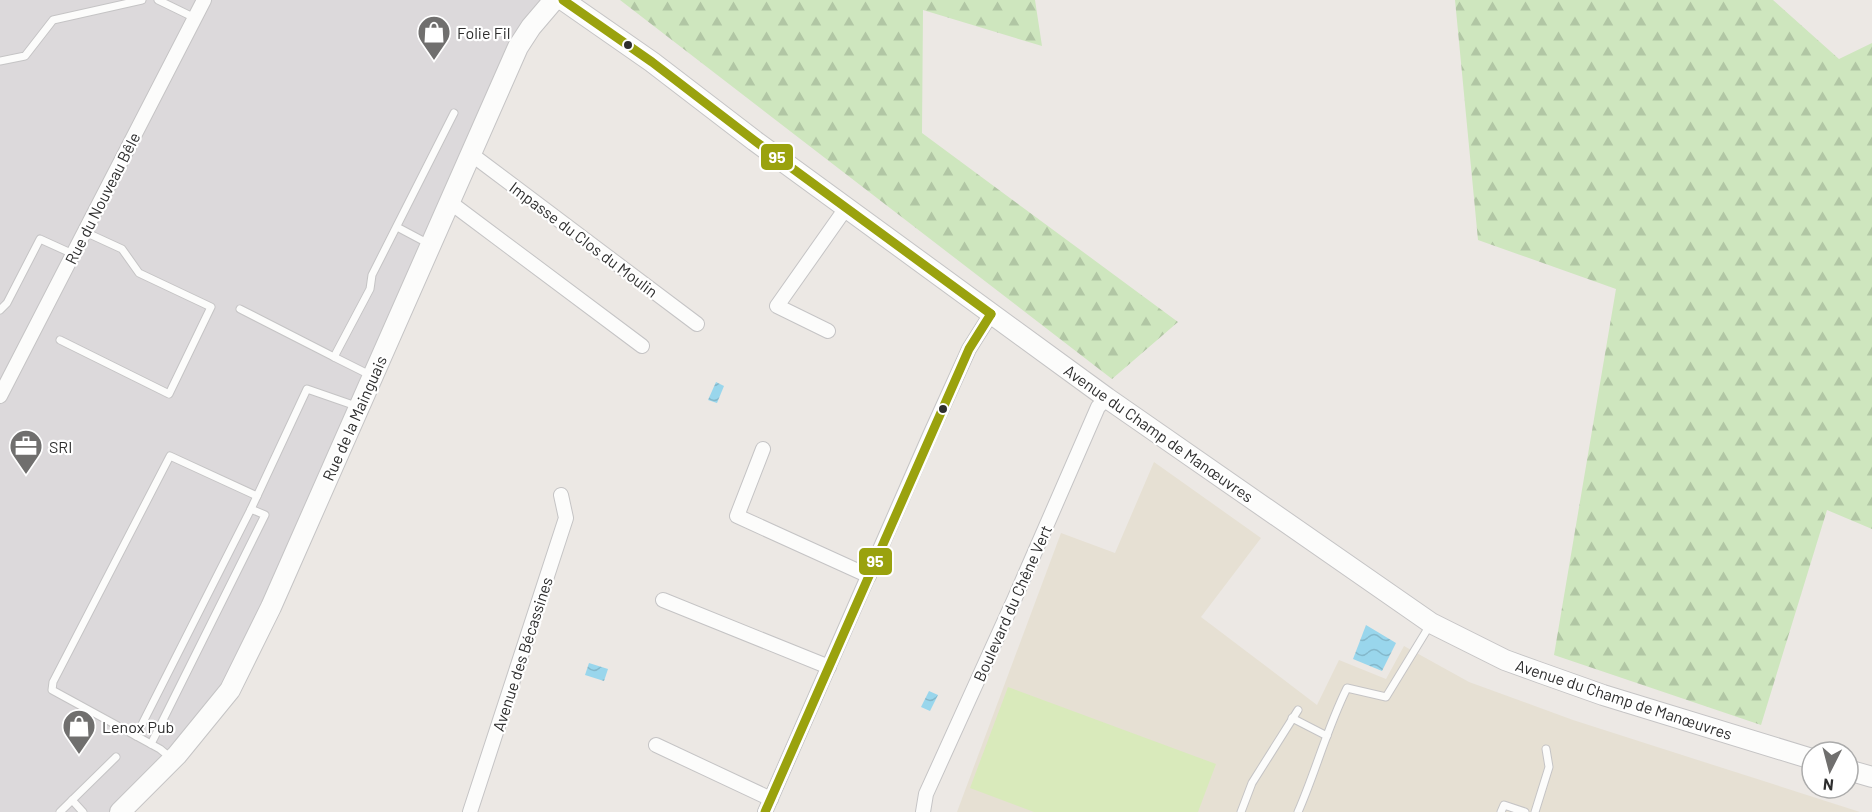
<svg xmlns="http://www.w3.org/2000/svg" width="1872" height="812" font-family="Barlow,sans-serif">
  <defs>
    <pattern id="forest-firs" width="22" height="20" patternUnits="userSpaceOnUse" patternTransform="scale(1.5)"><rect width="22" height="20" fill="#cee6be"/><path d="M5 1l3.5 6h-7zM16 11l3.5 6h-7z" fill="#b1c6a4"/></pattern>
    <pattern id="water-waves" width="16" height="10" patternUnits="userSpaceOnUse" patternTransform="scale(1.5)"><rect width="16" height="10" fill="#99d6ec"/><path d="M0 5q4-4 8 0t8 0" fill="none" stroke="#84b8cb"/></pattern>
  </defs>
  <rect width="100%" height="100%" fill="#ece8e4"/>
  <!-- industrial -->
  <polygon fill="#dcd9db" points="0,0 543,0 254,645 120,812 0,812"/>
  <!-- education -->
  <polygon fill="#e6e0d3" points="1154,462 1261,538 1201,617 1317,705 1339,660 1386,679 1404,646 1469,682 1573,720 1860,812 957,812 1061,533 1115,553"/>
  <!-- forest -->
  <g fill="url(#forest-firs)">
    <polygon points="620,0 1035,0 1042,46 923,10 922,133 1178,322 1112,379"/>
    <polygon points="1455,0 1773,0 1839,59 1872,43 1872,529 1827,510 1761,725 1554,655 1616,289 1478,240"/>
  </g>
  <!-- pitch -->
  <polygon fill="#d9eabb" points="1008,687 1216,764 1198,812 1034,812 970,788"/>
  <!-- water -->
  <g fill="url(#water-waves)">
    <polygon points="716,382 724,386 717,403 708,400"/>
    <polygon points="1366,625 1396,643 1382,671 1353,659"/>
    <polygon points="589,663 608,669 604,681 585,675"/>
    <polygon points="929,691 938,695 930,711 921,707"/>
  </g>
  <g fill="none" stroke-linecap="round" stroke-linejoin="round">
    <defs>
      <g id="lane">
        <polyline points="158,0 195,18"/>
        <polyline points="0,61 25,56 53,20 142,0"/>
        <polyline points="397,227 429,244"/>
        <polyline points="240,309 334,357"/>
        <polyline points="0,310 7,303 40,239 73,254"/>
        <polyline points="60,340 169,394 211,307 139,273 122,249 85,232"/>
        <polyline points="370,375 334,357 370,289 372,275 454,113"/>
        <polyline points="251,509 307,389 356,406"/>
        <polyline points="1292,718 1327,736"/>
        <polyline points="136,736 251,509 265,515 151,744"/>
        <polyline points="171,758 160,749 52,690 53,682 170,456 257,496"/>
        <polyline points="72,800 83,812"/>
        <polyline points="60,812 116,757"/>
        <polyline points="1241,812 1252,783 1298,710"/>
        <path d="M 1298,812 C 1316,771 1327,728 1347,688 L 1386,697 L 1430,625"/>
        <polyline points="1501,812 1504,805 1525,812"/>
        <polyline points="1535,812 1549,767 1546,749"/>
      </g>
      <g id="street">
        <polyline points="471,154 697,324"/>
        <polyline points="451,203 642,346"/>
        <polyline points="828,331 777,306 846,208"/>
        <polyline points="0,396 204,0"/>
        <polyline points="763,449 737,516 869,576"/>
        <polyline points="663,600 829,667"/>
        <polyline points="656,745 771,799"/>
        <polyline points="470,812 566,518 561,495"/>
        <polyline points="765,812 930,435 969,349 991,314"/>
        <polyline points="923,812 926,794 1014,600 1098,407 1107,398"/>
      </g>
      <g id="secondary">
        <polyline points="563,0 652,62 755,141 1107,398 1431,623 1505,660 1541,673 1603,695 1812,759"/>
        <polyline points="1848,770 1872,777"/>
        <polyline points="120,812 177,755 230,690 271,607 518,47 531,27 554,0"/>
      </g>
    </defs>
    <!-- lane casing -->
    <use href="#lane" stroke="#c5c4c5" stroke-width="9"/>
    <!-- street casing -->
    <use href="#street" stroke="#c5c4c5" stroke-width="16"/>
    <!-- secondary casing -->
    <use href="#secondary" stroke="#c5c4c5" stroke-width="22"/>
    <!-- lane -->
    <use href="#lane" stroke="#fcfcfb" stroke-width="7"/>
    <!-- street -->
    <use href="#street" stroke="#fcfcfb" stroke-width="14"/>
    <!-- secondary -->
    <use href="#secondary" stroke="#fcfcfb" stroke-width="20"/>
    <defs>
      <g id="bus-1">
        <polyline points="563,0 652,62 755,141 991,314"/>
        <polyline points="765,812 969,349 991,314"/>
      </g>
    </defs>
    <!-- bus-1 casing -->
    <use href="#bus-1" stroke="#fff" stroke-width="14"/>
    <!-- bus-1 -->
    <use href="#bus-1" stroke="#9aa20e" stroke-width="9"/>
  </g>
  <!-- icons -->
  <defs>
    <symbol id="shop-pin" viewBox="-11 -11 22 30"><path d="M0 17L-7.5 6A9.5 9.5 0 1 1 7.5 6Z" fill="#706f6e" stroke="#fff"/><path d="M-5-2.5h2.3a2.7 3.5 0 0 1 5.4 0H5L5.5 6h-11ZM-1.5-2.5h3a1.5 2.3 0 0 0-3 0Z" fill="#fff"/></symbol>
    <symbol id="office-pin" viewBox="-11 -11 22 30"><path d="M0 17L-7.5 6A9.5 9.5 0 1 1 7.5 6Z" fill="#706f6e" stroke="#fff"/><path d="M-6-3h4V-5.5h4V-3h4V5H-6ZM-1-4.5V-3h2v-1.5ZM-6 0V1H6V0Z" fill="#fff"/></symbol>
  </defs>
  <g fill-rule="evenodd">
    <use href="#shop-pin" x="415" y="13" width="38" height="52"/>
    <use href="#office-pin" x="7" y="427" width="38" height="52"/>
    <use href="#shop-pin" x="60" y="707" width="38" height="52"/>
  </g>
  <!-- markers -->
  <g fill="#2e2e2e" stroke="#fff" stroke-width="2">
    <circle cx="628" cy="45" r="5"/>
    <circle cx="943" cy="409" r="5"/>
  </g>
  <g text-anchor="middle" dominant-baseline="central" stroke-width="4.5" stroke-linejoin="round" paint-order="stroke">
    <!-- poi labels -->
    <g font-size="16" fill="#2e2e2e" stroke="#fff" text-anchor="start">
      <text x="457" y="32">Folie Fil</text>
      <text x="49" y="446">SRI</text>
      <text x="102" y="726">Lenox Pub</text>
    </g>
    <!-- street labels -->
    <g font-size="16" fill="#2e2e2e" stroke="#fff">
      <text transform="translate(102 198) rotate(-63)">Rue du Nouveau Bêle</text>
      <text transform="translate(584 239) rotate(37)">Impasse du Clos du Moulin</text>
      <text transform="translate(354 418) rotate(-66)">Rue de la Mainguais</text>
      <text transform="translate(1159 433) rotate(35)">Avenue du Champ de Manœuvres</text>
      <text transform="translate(1012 603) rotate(-66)">Boulevard du Chêne Vert</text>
      <text transform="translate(522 654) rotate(-72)">Avenue des Bécassines</text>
      <text transform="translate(1624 699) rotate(18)">Avenue du Champ de Manœuvres</text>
    </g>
  </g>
  <g stroke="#fff" stroke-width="2">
    <rect x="760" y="143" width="34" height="28" rx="6" fill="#9aa20e"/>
    <rect x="858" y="547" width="35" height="29" rx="6" fill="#9aa20e"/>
  </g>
  <g font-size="16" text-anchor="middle" font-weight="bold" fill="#fff">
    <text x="777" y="163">95</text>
    <text x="875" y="567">95</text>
  </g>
  <!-- north arrow -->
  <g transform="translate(1830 770) rotate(186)"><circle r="28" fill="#ffffff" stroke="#ababab" stroke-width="1.5"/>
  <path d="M0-4.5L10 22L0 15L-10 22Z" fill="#706f6e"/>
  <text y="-9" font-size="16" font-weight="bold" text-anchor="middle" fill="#2e2e2e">N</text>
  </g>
</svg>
